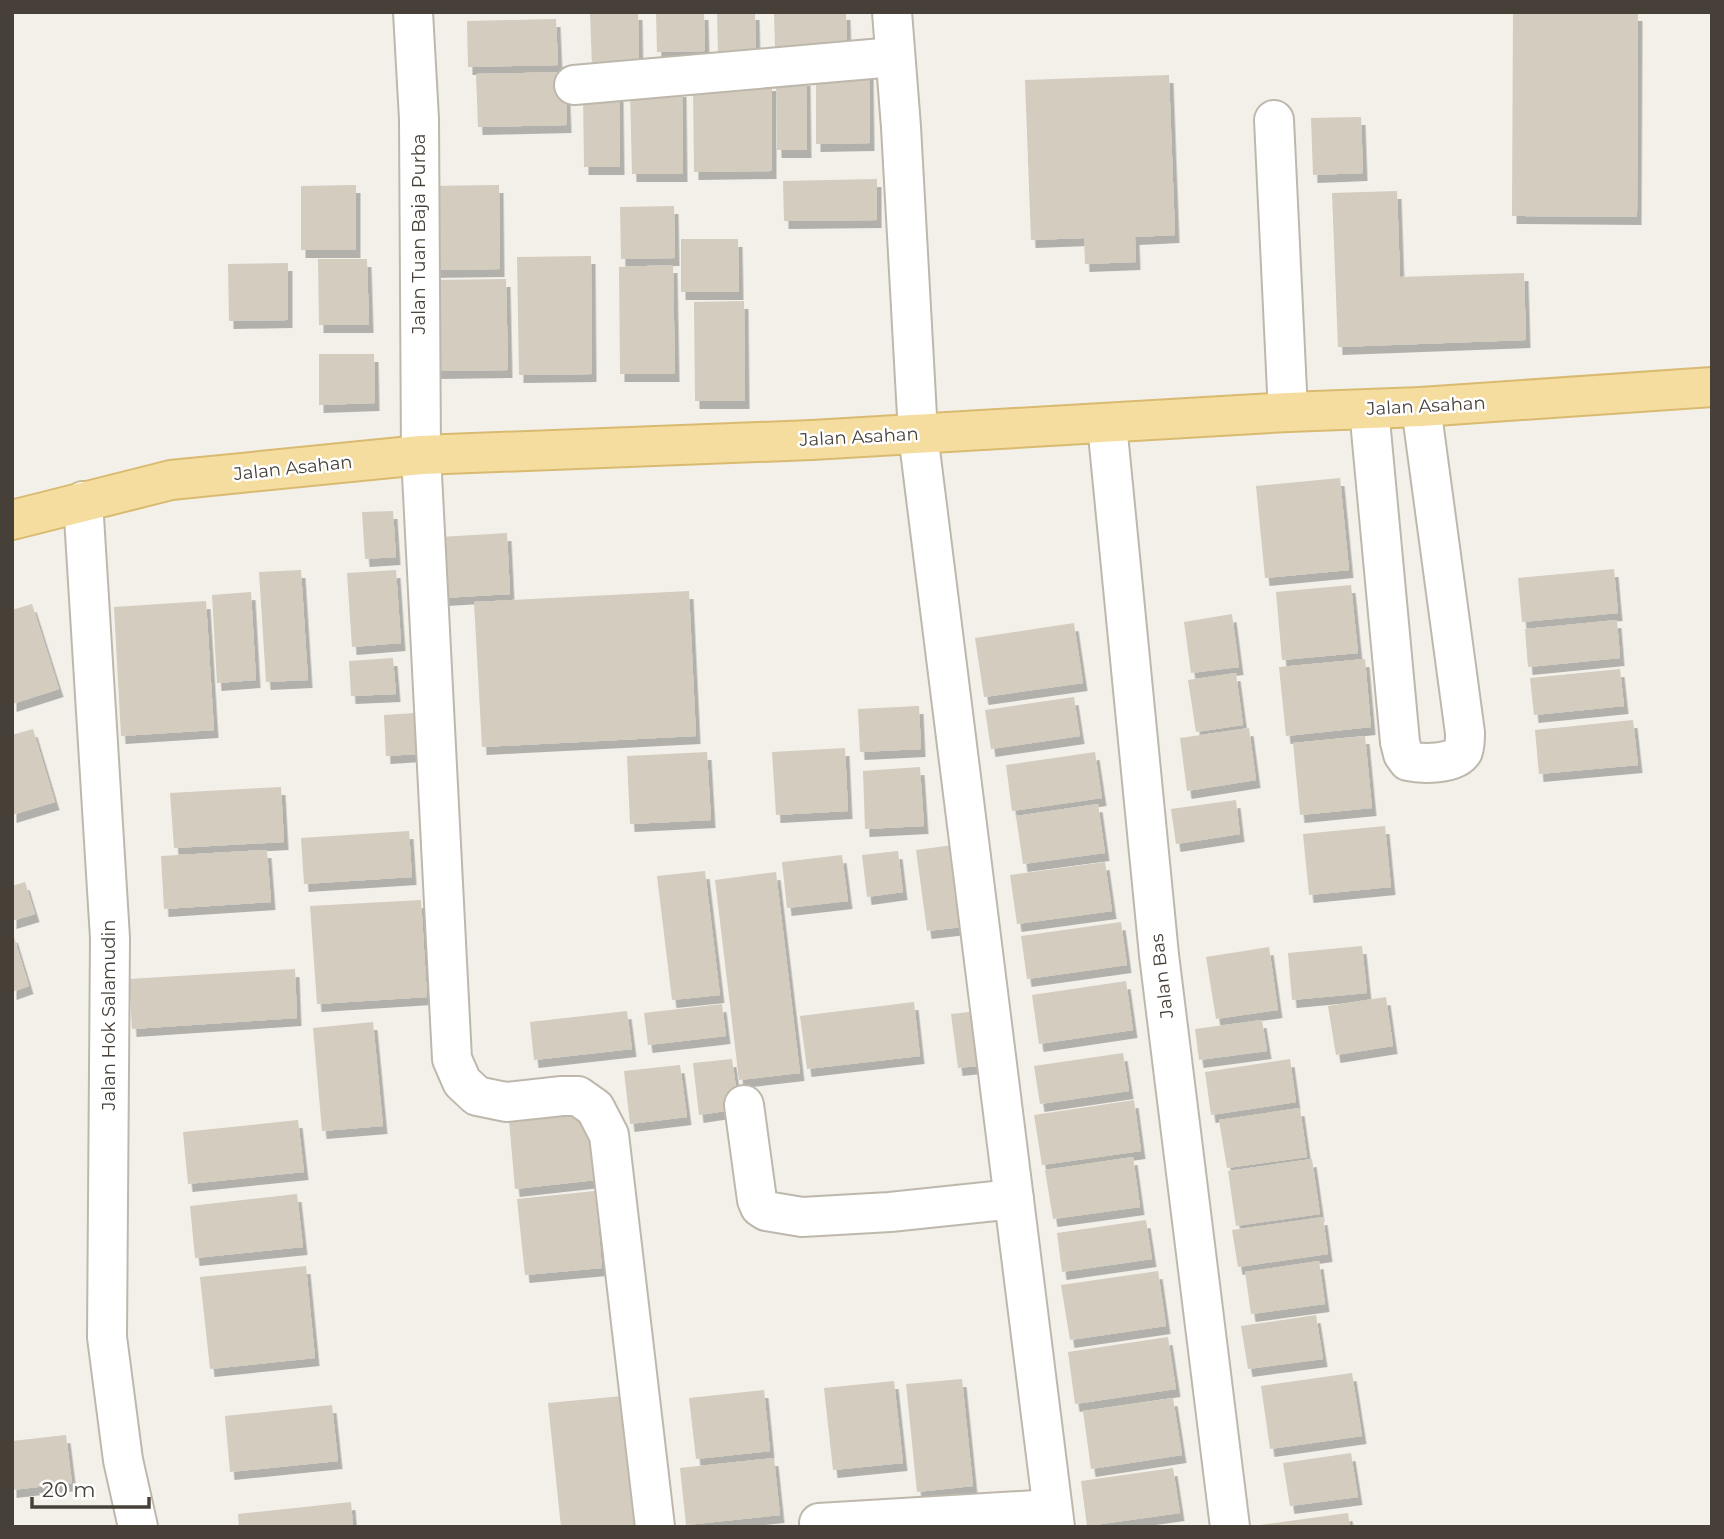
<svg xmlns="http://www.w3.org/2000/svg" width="1724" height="1539" font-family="Montserrat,sans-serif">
  <defs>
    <filter id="shadow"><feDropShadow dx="4.5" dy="8" stdDeviation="0" flood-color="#0004"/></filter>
  </defs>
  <rect width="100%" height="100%" fill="#f3f0e9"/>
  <!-- building -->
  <g fill="#d3ccbf" filter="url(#shadow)">
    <polygon points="590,12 638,12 639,66 592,67"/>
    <polygon points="656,12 704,12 705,51 657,52"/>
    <polygon points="717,12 755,12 756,52 718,53"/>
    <polygon points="774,12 846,12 847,46 775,48"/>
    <polygon points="1513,12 1638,13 1637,217 1512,216"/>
    <polygon points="556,19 558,65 468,67 467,21"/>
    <polygon points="565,72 567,125 478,127 476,74"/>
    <polygon points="816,72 869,72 870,143 816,144"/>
    <polygon points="1169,75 1175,235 1135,237 1136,262 1085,264 1084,238 1031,240 1025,80"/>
    <polygon points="776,78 806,78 807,150 777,150"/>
    <polygon points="772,83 772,171 694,172 693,85"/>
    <polygon points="682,89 683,174 632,174 630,90"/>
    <polygon points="583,94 619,94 620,167 584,167"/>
    <polygon points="1361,117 1363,173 1313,175 1311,118"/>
    <polygon points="877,179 877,220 784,221 783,181"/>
    <polygon points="356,185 356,250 301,250 301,186"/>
    <polygon points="499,185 500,269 425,270 424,186"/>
    <polygon points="1397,191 1400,277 1524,273 1526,340 1338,347 1332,193"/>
    <polygon points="674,206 675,258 621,259 620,207"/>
    <polygon points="681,239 738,239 739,292 681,292"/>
    <polygon points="591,256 592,374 519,375 517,257"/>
    <polygon points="318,259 367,259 369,325 319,325"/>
    <polygon points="288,263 288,320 229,321 228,264"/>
    <polygon points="673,265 675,374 620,374 619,267"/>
    <polygon points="506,279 508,370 434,371 432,280"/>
    <polygon points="744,301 745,401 695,401 694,302"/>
    <polygon points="319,354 374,354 375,403 319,405"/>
    <polygon points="1340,478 1349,570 1265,578 1256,486"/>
    <polygon points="393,511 396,557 365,559 362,512"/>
    <polygon points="507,533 510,594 443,598 440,537"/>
    <polygon points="1614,569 1618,613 1522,622 1518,578"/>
    <polygon points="301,570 308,680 266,682 259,572"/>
    <polygon points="396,570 401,643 352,647 347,573"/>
    <polygon points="1351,585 1358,653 1282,660 1276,592"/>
    <polygon points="689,591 696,736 482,747 474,602"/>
    <polygon points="251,592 256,680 217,683 212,595"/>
    <polygon points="206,601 214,730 121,736 114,607"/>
    <polygon points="32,604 59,689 12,704 12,610"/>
    <polygon points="1232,614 1239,667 1191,673 1184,622"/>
    <polygon points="1617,620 1620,658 1528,667 1525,629"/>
    <polygon points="1074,623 1083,683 984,697 975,638"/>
    <polygon points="393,658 396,694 351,696 349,661"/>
    <polygon points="1365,659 1371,727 1286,736 1279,667"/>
    <polygon points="1620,669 1624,706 1534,715 1530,678"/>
    <polygon points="1236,673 1243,725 1196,732 1188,680"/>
    <polygon points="1074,697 1080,736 991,749 985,710"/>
    <polygon points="919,706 921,749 860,752 858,709"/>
    <polygon points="415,713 417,754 386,756 384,715"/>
    <polygon points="1633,720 1638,765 1539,774 1535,730"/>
    <polygon points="1249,728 1256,780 1187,791 1180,738"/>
    <polygon points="33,729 55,802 12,815 12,735"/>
    <polygon points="1365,736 1372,808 1300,815 1293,743"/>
    <polygon points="845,748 848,811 776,815 772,752"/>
    <polygon points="707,752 711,820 630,824 627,756"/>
    <polygon points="1095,752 1102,798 1012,811 1006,765"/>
    <polygon points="920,767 924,826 865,829 863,771"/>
    <polygon points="281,787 284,842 174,848 170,793"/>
    <polygon points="1236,800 1240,834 1176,844 1171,809"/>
    <polygon points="1098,804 1105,853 1023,864 1016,816"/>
    <polygon points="1385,826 1391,887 1309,895 1303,834"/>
    <polygon points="409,831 412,877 304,884 301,838"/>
    <polygon points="961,844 971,926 927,931 916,850"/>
    <polygon points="267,850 271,902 164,909 161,856"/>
    <polygon points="898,851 903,892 867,897 862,855"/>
    <polygon points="842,855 848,901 787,908 782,862"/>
    <polygon points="1105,862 1112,911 1017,924 1010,875"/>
    <polygon points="705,871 720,995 672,1000 657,876"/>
    <polygon points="776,872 800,1073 739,1080 715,880"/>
    <polygon points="25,882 35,914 12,921 12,886"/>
    <polygon points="421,900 427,997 317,1004 310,906"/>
    <polygon points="1121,922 1127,965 1027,979 1021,936"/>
    <polygon points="13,934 29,986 12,992 12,935"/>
    <polygon points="1362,946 1367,993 1292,1000 1288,953"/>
    <polygon points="1269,947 1278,1010 1216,1019 1206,957"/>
    <polygon points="295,969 297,1018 132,1029 129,979"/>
    <polygon points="1126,981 1133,1030 1039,1044 1032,995"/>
    <polygon points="1386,997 1393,1046 1336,1055 1328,1006"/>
    <polygon points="914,1002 920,1056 807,1069 800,1016"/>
    <polygon points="722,1004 726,1036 648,1045 644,1013"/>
    <polygon points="627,1011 632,1049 534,1060 530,1022"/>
    <polygon points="979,1011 986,1065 958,1068 951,1014"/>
    <polygon points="1262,1020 1267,1051 1199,1060 1195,1029"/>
    <polygon points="373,1022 383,1126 322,1131 313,1028"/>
    <polygon points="1123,1053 1129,1091 1040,1104 1034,1066"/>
    <polygon points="732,1059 739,1109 699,1115 693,1063"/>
    <polygon points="1290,1059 1296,1102 1211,1115 1205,1072"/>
    <polygon points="680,1065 687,1117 630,1124 624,1071"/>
    <polygon points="1134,1100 1141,1151 1042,1165 1034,1115"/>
    <polygon points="1300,1108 1307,1157 1227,1168 1219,1120"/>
    <polygon points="589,1112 596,1180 515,1189 509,1120"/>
    <polygon points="298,1120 304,1172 188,1184 183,1132"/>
    <polygon points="1133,1157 1140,1207 1053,1219 1045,1170"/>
    <polygon points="1312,1159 1320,1214 1236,1226 1228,1171"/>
    <polygon points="595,1191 602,1268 525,1275 517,1199"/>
    <polygon points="297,1194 303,1247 195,1258 190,1206"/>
    <polygon points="1323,1217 1328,1254 1238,1267 1232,1230"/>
    <polygon points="1146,1220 1152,1259 1062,1272 1057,1233"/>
    <polygon points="1319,1261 1325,1304 1251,1314 1245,1272"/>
    <polygon points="306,1266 315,1358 210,1369 200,1277"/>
    <polygon points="1158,1271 1166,1326 1070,1340 1061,1285"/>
    <polygon points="1316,1315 1323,1359 1248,1369 1241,1326"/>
    <polygon points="1168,1337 1176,1389 1075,1404 1068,1352"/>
    <polygon points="1352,1373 1362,1436 1270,1449 1261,1386"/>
    <polygon points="962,1379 973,1486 917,1492 906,1384"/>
    <polygon points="894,1381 903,1463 833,1470 824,1388"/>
    <polygon points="764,1390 770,1451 696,1459 689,1398"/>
    <polygon points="633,1395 647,1527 561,1527 548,1403"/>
    <polygon points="1173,1398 1182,1455 1091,1469 1083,1411"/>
    <polygon points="332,1405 338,1461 230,1472 225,1416"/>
    <polygon points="66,1435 72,1483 12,1490 12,1441"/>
    <polygon points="1351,1453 1358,1497 1290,1506 1283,1463"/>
    <polygon points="774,1458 780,1515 686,1525 680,1468"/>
    <polygon points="1173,1468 1180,1513 1087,1526 1081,1481"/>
    <polygon points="351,1502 353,1527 239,1527 238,1514"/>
    <polygon points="1348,1513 1350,1527 1261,1527 1260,1525"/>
  </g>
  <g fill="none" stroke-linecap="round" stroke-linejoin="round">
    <defs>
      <g id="minor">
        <polyline points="413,12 419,119 421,455 452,1059 462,1082 477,1096 506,1102 562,1096 578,1096 595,1108 609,1135 655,1527"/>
        <polyline points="892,12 901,127 918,434 1055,1527"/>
        <polyline points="574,85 894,57"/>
        <polyline points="1274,120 1288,412"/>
        <path d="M 1369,409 L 1400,742 L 1403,754 L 1408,761 C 1421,764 1455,765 1463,751 C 1465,745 1465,739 1465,733 L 1421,407"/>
        <polyline points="1107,424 1159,955 1230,1527"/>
        <polyline points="83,501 110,938 107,1337 123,1460 138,1527"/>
        <polyline points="744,1105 757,1200 760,1207 766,1211 802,1217 890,1212 1014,1199"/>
        <polyline points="819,1523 1052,1509"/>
      </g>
      <polyline id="major" points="12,520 171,480 421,455 812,440 1288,412 1421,407 1712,387"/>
    </defs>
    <!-- minor casing -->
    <use href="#minor" stroke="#beb8ac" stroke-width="42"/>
    <!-- major casing -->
    <use href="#major" stroke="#d9ba71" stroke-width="42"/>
    <!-- minor -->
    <use href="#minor" stroke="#fff" stroke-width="38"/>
    <!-- major -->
    <use href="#major" stroke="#f5dda0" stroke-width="38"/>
  </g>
  <g text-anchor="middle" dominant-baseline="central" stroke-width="5" stroke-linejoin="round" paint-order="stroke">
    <!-- street labels -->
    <g font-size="18" fill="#464038" stroke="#fff">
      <text transform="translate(419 234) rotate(-90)">Jalan Tuan Baja Purba</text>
      <text transform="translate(1426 406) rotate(-3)">Jalan Asahan</text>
      <text transform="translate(859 437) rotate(-3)">Jalan Asahan</text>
      <text transform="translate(293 468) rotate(-6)">Jalan Asahan</text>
      <text transform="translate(1162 976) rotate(-97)">Jalan Bas</text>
      <text transform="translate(109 1015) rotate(-90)">Jalan Hok Salamudin</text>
    </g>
  </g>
  <!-- border -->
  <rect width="1724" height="1539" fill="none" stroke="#464038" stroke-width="28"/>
  <!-- scale -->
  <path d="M32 1497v10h117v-10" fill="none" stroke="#464038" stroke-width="3.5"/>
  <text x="42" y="1497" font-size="21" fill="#464038" stroke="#ffffff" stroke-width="5" paint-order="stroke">20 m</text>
</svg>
